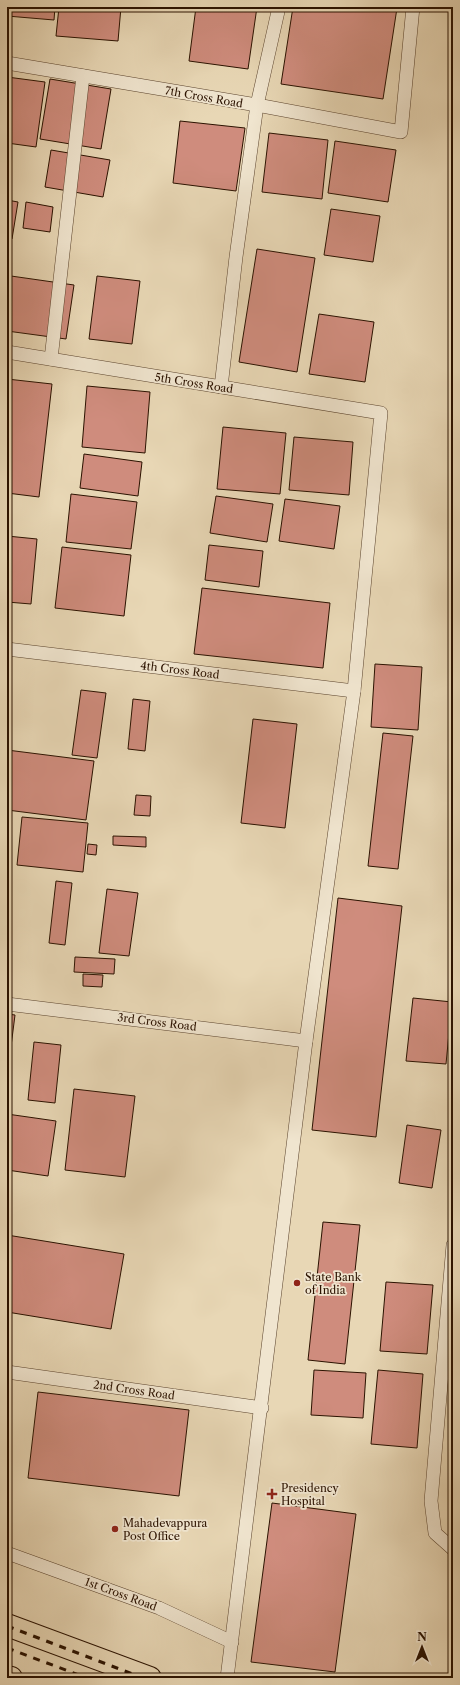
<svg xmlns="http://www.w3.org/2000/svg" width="460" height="1685" font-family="'Libre Caslon Text',serif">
  <rect width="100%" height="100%" fill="#e8d7b5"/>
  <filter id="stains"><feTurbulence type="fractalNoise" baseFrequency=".005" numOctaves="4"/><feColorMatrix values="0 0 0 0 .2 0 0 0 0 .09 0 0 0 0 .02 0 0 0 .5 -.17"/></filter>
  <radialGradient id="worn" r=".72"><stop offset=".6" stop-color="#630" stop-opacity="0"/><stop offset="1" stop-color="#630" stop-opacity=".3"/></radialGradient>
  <!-- building -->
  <g fill="#cf8c7d" stroke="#2b1200">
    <polygon points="7,7 55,7 54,20 7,16"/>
    <polygon points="59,7 121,7 118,41 56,36"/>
    <polygon points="196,7 257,7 248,69 189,61"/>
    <polygon points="293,7 397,8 383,99 281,84"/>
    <polygon points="7,77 45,82 36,147 7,143"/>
    <polygon points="50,79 111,89 101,149 40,139"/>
    <polygon points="180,121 245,128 236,191 173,183"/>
    <polygon points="269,133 328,140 322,199 262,192"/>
    <polygon points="335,141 396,150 388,202 328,193"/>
    <polygon points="51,150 110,160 103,197 45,187"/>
    <polygon points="7,200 18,202 12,239 7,239"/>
    <polygon points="26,202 53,207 50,232 23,228"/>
    <polygon points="331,209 380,216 373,262 324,255"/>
    <polygon points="257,249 315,258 297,372 239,362"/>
    <polygon points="11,276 74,285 66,339 7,331 7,307"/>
    <polygon points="97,276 140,281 132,344 89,339"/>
    <polygon points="319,314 374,322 365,382 309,374"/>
    <polygon points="7,379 52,384 39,497 7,493"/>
    <polygon points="87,386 150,392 145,453 82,447"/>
    <polygon points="223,427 286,433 280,494 217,489"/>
    <polygon points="294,437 353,442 349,495 289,490"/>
    <polygon points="84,454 142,462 138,496 80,488"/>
    <polygon points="71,494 137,502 131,549 66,542"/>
    <polygon points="216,496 273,504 267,542 210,533"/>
    <polygon points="285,499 340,506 334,549 279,541"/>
    <polygon points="7,536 37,539 31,604 7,602"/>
    <polygon points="209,545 263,551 259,587 205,580"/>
    <polygon points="62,547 131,555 124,616 55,608"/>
    <polygon points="202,588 330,603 323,668 194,654"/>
    <polygon points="375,664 422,667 418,730 371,727"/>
    <polygon points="81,690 106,693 97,758 72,755"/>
    <polygon points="133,699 150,701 145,751 128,749"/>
    <polygon points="253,719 297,724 285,828 241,823"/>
    <polygon points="383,733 413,736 398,869 368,866"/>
    <polygon points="7,750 94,761 86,820 7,810"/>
    <polygon points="136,795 151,796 150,816 134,815"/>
    <polygon points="22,817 88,823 83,872 17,865"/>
    <polygon points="113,836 146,837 146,847 113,845"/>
    <polygon points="88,844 97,845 96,855 87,854"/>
    <polygon points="56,881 72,883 65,945 49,943"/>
    <polygon points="107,889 138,893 129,956 99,953"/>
    <polygon points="338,898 402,906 376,1137 312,1130"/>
    <polygon points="75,957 115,959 114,974 74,972"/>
    <polygon points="83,974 103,975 102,987 83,986"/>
    <polygon points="413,998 452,1002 446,1064 406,1061"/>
    <polygon points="7,1014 15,1015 7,1078"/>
    <polygon points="34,1042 61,1045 55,1103 28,1100"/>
    <polygon points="74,1089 135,1096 125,1177 65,1170"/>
    <polygon points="7,1114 56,1121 48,1176 7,1170"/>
    <polygon points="407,1125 441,1130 432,1188 399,1183"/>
    <polygon points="323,1222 360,1225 345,1364 308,1360"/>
    <polygon points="7,1235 124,1254 111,1329 7,1312"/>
    <polygon points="386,1282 433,1285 427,1354 380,1351"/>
    <polygon points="314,1370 366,1373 363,1418 311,1415"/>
    <polygon points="378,1370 423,1374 417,1448 371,1444"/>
    <polygon points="38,1392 189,1410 179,1496 28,1478"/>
    <polygon points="7,1440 11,1441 7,1462"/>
    <polygon points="453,1488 453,1517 450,1517"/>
    <polygon points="272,1503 356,1514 335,1672 251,1662"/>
  </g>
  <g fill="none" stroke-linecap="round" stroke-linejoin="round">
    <defs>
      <g id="service">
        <polyline points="7,63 257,105 401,132 413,7"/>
        <polyline points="7,352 381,413 354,691 306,1041 227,1678"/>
        <polyline points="51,359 83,76"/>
        <polyline points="221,387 236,257 257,105 279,7"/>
        <polyline points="7,649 354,691"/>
        <polyline points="7,1004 306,1041"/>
        <polyline points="453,1245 431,1501 435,1533 453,1549"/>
        <polyline points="7,1372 262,1408"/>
        <polyline points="7,1553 159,1608 232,1642"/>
      </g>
      <g id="primary">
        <polyline points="7,1625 150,1678"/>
        <polyline points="7,1677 11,1678"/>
      </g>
    </defs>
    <!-- service casing -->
    <use href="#service" stroke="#5a432d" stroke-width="14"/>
    <!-- primary casing -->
    <use href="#primary" stroke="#2b1200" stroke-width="24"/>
    <!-- service -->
    <use href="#service" stroke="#f0e5cf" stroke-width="13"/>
    <!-- primary -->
    <use href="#primary" stroke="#e8d7b5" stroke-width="22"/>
    <!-- rail -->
    <g stroke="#2b1200" stroke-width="3" stroke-dasharray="7 7" stroke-linecap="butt">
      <polyline points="7,1626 143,1678"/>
      <polyline points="7,1648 87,1678"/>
    </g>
  </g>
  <!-- markers -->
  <g fill="#8f2418" stroke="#f0e5cf" stroke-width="1.5">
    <circle cx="297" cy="1283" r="4"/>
    <path d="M270 1488h4v4h4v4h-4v4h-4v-4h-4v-4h4z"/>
    <circle cx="115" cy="1529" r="4"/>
  </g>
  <g text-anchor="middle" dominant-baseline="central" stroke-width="3.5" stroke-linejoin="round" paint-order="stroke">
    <!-- street labels -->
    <g font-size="11" fill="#2b1200" stroke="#f0e5cf">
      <text transform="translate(204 97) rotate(10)">7th Cross Road</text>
      <text transform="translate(194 383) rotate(9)">5th Cross Road</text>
      <text transform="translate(180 670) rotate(7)">4th Cross Road</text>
      <text transform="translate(157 1022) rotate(7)">3rd Cross Road</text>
      <text transform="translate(134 1390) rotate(8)">2nd Cross Road</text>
      <text transform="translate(121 1594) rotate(20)">1st Cross Road</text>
    </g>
    <!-- poi labels -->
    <g font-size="11" fill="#2b1200" stroke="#f0e5cf" text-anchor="start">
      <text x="305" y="1277">State Bank<tspan x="305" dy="13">of India</tspan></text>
      <text x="281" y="1488">Presidency<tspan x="281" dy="13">Hospital</tspan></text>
      <text x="123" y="1523">Mahadevappura<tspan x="123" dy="13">Post Office</tspan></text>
    </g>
  </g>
  <!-- margin -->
  <rect width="460" height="1685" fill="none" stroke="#e8d7b5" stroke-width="24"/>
  <rect x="8" y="8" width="444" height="1669" fill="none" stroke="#2b1200" stroke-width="2"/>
  <rect x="12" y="12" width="436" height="1661" fill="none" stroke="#2b1200"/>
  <!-- north arrow -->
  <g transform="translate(422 1647)" stroke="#f0e5cf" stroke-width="3" paint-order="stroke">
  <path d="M0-3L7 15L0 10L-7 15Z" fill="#2b1200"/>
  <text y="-6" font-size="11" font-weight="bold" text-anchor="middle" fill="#2b1200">N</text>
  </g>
  <rect width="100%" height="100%" filter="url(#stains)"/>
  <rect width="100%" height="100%" fill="url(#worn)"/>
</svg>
